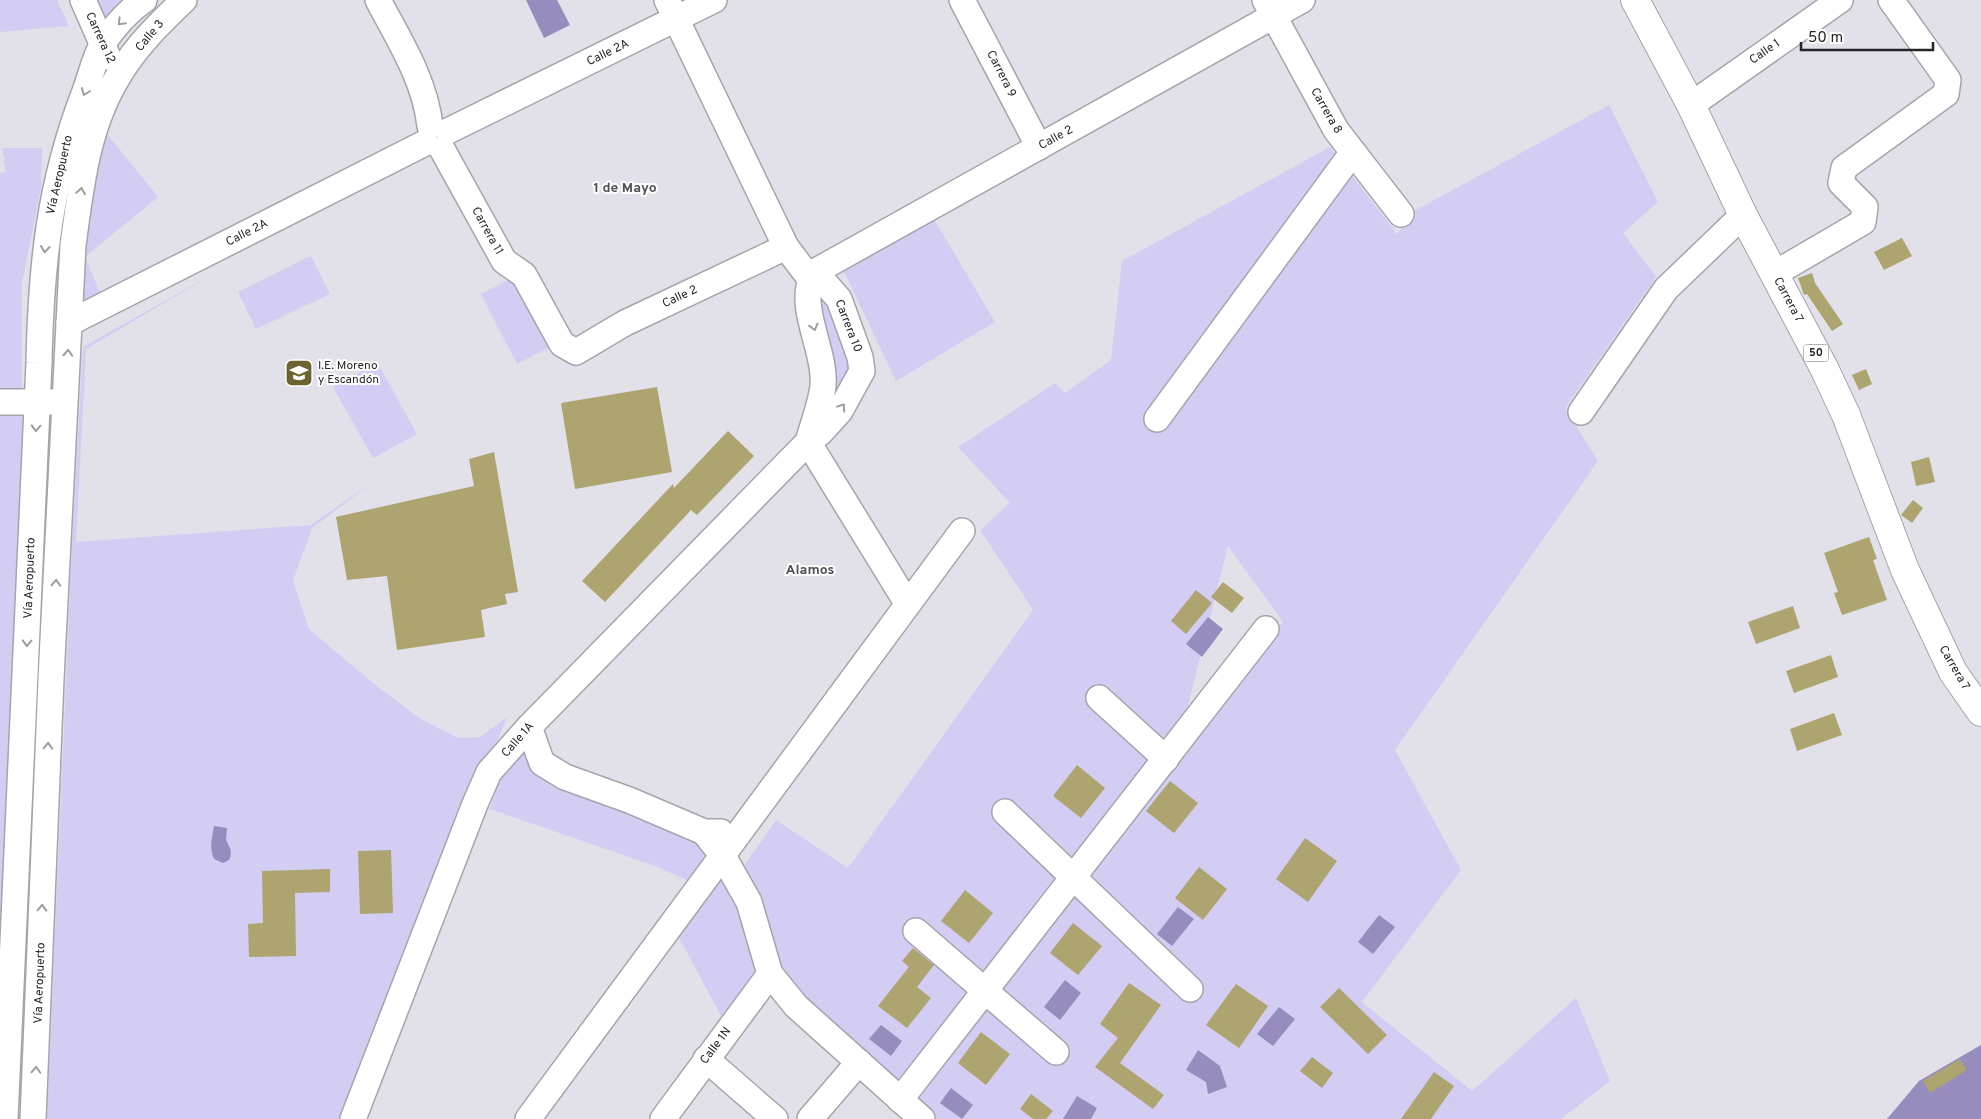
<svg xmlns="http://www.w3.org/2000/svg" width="1981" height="1119" font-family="Overpass,sans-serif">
  <rect width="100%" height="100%" fill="#e2e1e9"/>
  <!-- green -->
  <g fill="#d3ccf3">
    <polygon points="0,0 57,0 69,26 0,32"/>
    <polygon points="95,0 135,0 108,22"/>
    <polygon points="1609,105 1658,202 1623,233 1656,277 1565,408 1598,461 1395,750 1461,870 1362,1002 1472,1091 1576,998 1610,1081 1561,1119 934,1119 910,1096 1283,622 1228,546 1182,729 899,1091 839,1034 776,967 741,880 746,863 776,820 848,868 1033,610 980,530 1010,503 958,447 1055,383 1065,393 1111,360 1122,261 1330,147 1397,234 1416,210"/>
    <polygon points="103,129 158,197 85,257 101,295 82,309 76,303 93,153"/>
    <polygon points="2,148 42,148 41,188 22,283 22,393 0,392 0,173 6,172"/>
    <polygon points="932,216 995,322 896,381 842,267"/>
    <polygon points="311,256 330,294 256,329 238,292"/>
    <polygon points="215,273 86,349 76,542 311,525 373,482 312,528 293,581 309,629 373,683 419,718 458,738 480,737 507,717 343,1119 47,1119 72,545 83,347"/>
    <polygon points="517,276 554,345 517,364 481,294"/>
    <polygon points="823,284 852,369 817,426 814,285"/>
    <polygon points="377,362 417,434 373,458 333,387"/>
    <polygon points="0,408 26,408 0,989"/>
    <polygon points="527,740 533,760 690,833 707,854 706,864 691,882 655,866 490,809 500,778"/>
    <polygon points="722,867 765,971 726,1025 676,932"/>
  </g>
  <!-- water -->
  <g fill="#968cbd">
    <polygon points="526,0 557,0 570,25 544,38"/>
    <polygon points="1208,617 1223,629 1202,657 1186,644"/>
    <path d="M 214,826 L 227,828 L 226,840 C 230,848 233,851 229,860 L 223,863 L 214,859 C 209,847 212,838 214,826 Z"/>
    <polygon points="1178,907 1194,919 1172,946 1157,934"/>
    <polygon points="1379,915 1395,927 1373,954 1358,942"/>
    <polygon points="1065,980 1081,993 1060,1020 1044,1007"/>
    <polygon points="1279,1007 1295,1019 1273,1046 1257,1034"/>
    <polygon points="881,1025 902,1041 891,1056 869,1039"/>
    <polygon points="1981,1045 1981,1119 1887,1119 1919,1081"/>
    <polygon points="1198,1050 1220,1066 1227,1087 1208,1094 1206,1082 1186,1070"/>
    <polygon points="951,1088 973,1105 962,1119 940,1103"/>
    <polygon points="1077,1096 1097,1108 1091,1119 1063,1119"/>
  </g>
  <!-- building -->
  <g fill="#ada46f">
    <polygon points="1902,238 1912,256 1884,270 1874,252"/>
    <polygon points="1812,273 1815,283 1843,324 1832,331 1807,294 1804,295 1798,278"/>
    <polygon points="1866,369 1872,384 1859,390 1852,375"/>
    <polygon points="657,387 672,472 575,489 561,403"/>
    <polygon points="728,431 754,456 697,515 691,510 605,602 582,581 673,484 674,488"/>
    <polygon points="494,452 518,592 505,594 507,604 481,610 485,637 397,650 387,576 347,580 336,517 474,486 469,459"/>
    <polygon points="1929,457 1935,482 1916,486 1911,462"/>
    <polygon points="1913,500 1923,508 1912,523 1901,515"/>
    <polygon points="1869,537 1877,559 1873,560 1887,600 1842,615 1834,593 1838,592 1824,553"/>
    <polygon points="1223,582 1244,598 1232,613 1211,597"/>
    <polygon points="1196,590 1212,603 1186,634 1171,621"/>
    <polygon points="1793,606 1800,628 1756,644 1748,622"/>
    <polygon points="1831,655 1838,677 1794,693 1786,671"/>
    <polygon points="1834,713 1842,735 1797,751 1790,729"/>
    <polygon points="1077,765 1105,788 1081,818 1053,796"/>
    <polygon points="1170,781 1198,803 1174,833 1146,811"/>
    <polygon points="1305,838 1337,861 1308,902 1276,879"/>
    <polygon points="391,850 393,913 360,914 358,851"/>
    <polygon points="1199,867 1227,889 1203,920 1175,898"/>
    <polygon points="330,869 330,892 295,893 296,956 249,957 248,924 263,923 262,871"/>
    <polygon points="965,890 993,913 969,943 941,921"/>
    <polygon points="1073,923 1102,946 1078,975 1050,953"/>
    <polygon points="913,948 934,965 917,987 931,998 907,1028 878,1006 909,967 902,961"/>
    <polygon points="1129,983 1161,1005 1120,1063 1164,1095 1153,1109 1095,1067 1118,1038 1100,1024"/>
    <polygon points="1236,984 1268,1006 1239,1048 1206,1025"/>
    <polygon points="1339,988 1387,1035 1368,1054 1320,1007"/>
    <polygon points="981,1032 1010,1054 986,1085 958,1063"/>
    <polygon points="1312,1057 1333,1073 1322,1088 1300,1071"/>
    <polygon points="1960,1059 1967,1070 1930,1093 1923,1081"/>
    <polygon points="1434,1072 1454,1086 1431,1119 1401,1119"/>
    <polygon points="1031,1094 1053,1111 1046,1119 1033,1119 1020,1109"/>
  </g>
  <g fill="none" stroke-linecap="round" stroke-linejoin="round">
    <defs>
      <g id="minor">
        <polyline points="83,0 108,57"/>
        <path d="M 378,0 C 399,40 425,80 430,126"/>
        <polyline points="962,0 1039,147"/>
        <polyline points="1265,0 1336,130 1401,214"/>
        <polyline points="1691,105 1840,0"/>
        <polyline points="448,131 714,0"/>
        <polyline points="442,149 504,261 524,275 562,344 576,352 625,323 786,247"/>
        <polyline points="1774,274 1863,222 1865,207 1841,183 1844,168 1946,94 1948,80 1891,0"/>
        <polyline points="809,275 1302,0"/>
        <polyline points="69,323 425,143"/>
        <polyline points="0,402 53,402"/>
        <polyline points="1581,412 1666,289 1743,215"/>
        <polyline points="1157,419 1353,152"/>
        <polyline points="808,442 907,603"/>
        <path d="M 808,442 C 813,424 821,404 823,386 C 826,352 799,310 811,280"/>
        <polyline points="1099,698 1166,759"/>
        <polyline points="529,727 542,763 565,777 629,800 704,832 721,832"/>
        <polyline points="1005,812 1190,989"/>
        <polyline points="704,832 723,856 749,902 770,974 796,1006 922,1119"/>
        <polyline points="916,931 1056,1052"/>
        <polyline points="706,1059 775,1119"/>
        <polyline points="900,1100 1266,629"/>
        <path d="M 5,1119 L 39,363 C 41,267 49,185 84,94 C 90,79 94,59 102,45 C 113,28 128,11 144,0"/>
        <path d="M 33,1119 L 51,679 L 73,245 C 81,187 87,126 119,75 C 136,46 160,23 184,0"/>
        <polyline points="353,1119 475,804 489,772 529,727 808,442 820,433 840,411 862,371 860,357 839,299 824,282 811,280 786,247 667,0"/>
        <polyline points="528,1119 962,531"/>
        <polyline points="663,1119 770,974"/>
        <polyline points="810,1119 859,1062"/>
      </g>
      <polyline id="highway" points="1635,0 1691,105 1743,215 1824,368 1846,415 1905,570 1953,672 1981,712"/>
    </defs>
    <!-- minor casing -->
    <use href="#minor" stroke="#a5a4ab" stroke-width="28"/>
    <!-- highway casing -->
    <use href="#highway" stroke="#a5a4ab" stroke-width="30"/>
    <!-- minor -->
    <use href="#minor" stroke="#fff" stroke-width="25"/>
    <!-- highway -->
    <use href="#highway" stroke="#fff" stroke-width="28"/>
  </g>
  <!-- one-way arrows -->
  <defs><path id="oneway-chevron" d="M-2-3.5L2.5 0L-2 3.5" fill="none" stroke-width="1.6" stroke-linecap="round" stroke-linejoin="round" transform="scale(1.25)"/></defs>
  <g stroke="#9d9c9e">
    <use href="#oneway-chevron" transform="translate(121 22) rotate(134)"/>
    <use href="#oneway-chevron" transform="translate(85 92) rotate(111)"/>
    <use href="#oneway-chevron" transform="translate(81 191) rotate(-81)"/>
    <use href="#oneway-chevron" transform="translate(45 249) rotate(96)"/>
    <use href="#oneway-chevron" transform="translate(814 327) rotate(75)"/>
    <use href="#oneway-chevron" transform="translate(68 353) rotate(-87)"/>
    <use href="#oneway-chevron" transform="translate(842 407) rotate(-56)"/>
    <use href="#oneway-chevron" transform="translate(36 428) rotate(92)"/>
    <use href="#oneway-chevron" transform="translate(56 583) rotate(-87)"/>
    <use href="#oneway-chevron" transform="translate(27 643) rotate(92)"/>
    <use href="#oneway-chevron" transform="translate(48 746) rotate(-88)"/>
    <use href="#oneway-chevron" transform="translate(42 908) rotate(-88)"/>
    <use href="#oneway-chevron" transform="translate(36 1070) rotate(-87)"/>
  </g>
  <!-- icons -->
  <defs>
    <symbol id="school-square" viewBox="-11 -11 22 22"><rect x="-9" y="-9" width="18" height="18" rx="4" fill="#6c6330" stroke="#fff"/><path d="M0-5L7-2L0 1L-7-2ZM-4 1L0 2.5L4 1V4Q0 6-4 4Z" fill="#fff"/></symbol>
  </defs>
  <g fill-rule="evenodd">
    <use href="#school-square" x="283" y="357" width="32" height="32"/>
  </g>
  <g text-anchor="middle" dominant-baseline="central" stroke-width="4" stroke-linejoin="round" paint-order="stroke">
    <!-- shield labels -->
    <rect fill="#fff" stroke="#666668" stroke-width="1" x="1803.5" y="344.5" width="25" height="17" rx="4"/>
    <g font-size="11" font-weight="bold" fill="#252427">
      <text x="1816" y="353">50</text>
    </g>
    <!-- street labels -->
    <g font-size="12" fill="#252427" stroke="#fff">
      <text transform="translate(150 36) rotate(-50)">Calle 3</text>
      <text transform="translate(100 38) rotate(65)">Carrera 12</text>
      <text transform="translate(1765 52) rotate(-35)">Calle 1</text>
      <text transform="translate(608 53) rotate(-26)">Calle 2A</text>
      <text transform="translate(1001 74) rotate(63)">Carrera 9</text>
      <text transform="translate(1326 111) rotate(60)">Carrera 8</text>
      <text transform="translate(1056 138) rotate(-29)">Calle 2</text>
      <text transform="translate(60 175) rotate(-77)">Vía Aeropuerto</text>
      <text transform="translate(487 231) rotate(61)">Carrera 11</text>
      <text transform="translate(247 233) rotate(-27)">Calle 2A</text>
      <text transform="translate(680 297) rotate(-25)">Calle 2</text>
      <text transform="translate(1788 300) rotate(62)">Carrera 7</text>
      <text transform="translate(848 326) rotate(69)">Carrera 10</text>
      <text transform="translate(30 578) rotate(-88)">Vía Aeropuerto</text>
      <text transform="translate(1954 668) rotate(60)">Carrera 7</text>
      <text transform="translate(518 740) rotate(-49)">Calle 1A</text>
      <text transform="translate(40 983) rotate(-88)">Vía Aeropuerto</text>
      <text transform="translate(716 1046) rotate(-53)">Calle 1N</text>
    </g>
    <!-- poi labels -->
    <g font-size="12" fill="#252427" stroke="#fff" text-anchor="start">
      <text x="318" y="366">I.E. Moreno<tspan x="318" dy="14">y Escandón</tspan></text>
    </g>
    <!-- neighbourhood labels -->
    <g font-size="14" font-weight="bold" fill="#515057" stroke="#fff">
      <text x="625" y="188">1 de Mayo</text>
      <text x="810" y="570">Alamos</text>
    </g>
  </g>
  <!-- scale -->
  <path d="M1801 42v8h132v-8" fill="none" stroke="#252427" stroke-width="2.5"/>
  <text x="1808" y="42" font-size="15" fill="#252427" stroke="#ffffff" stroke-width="4" paint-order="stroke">50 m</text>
</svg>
